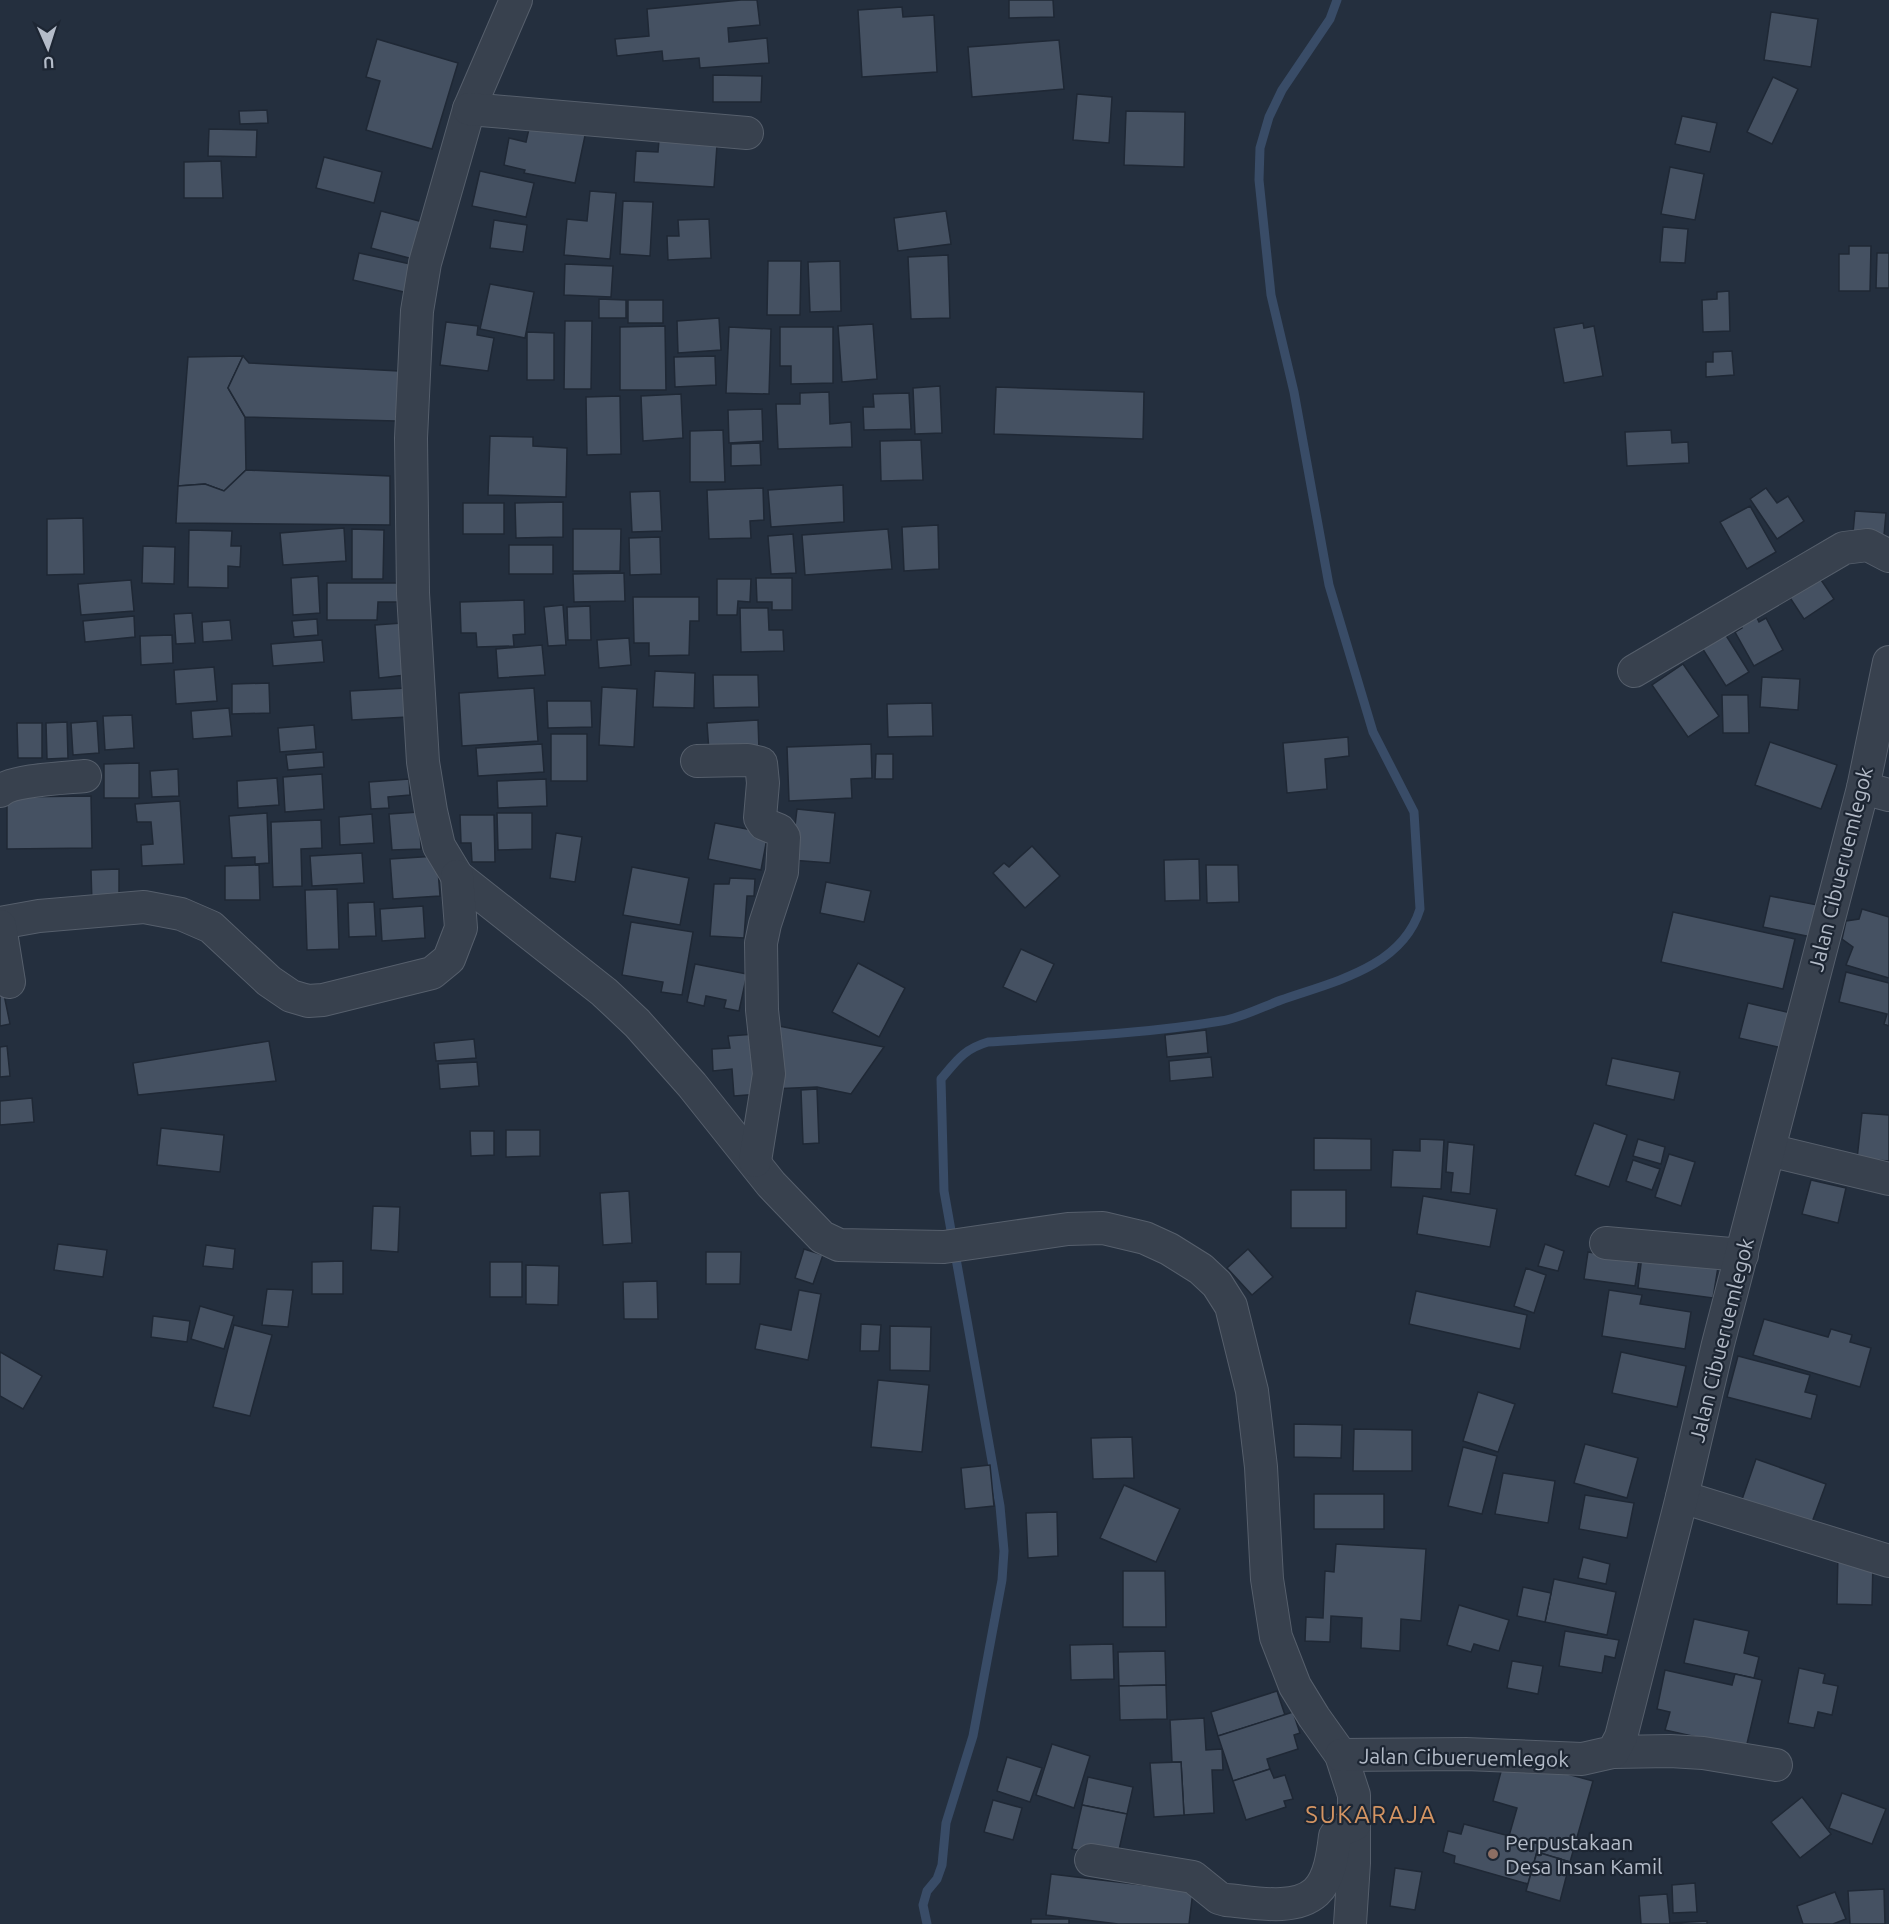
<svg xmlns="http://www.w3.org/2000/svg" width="1889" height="1924" font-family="Ubuntu,sans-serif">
  <rect width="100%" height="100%" fill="#242f3e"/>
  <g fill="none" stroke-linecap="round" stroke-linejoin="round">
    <!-- stream -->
    <path stroke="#394c67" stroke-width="9" d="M 927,1924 L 923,1905 L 927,1891 L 937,1879 L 942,1865 L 946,1823 L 973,1736 L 1002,1580 L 1004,1551 L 1000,1506 L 944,1191 L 941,1079 C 957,1060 964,1049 988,1042 C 1065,1037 1144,1034 1221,1021 C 1241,1018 1262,1007 1281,1000 C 1332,982 1402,968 1420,909 L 1414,812 L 1373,732 L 1329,585 L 1294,392 L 1271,295 L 1259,180 L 1260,148 L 1269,117 L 1282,90 L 1330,19 L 1337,0"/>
  </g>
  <!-- building -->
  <g fill="#455162" stroke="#1f2835" stroke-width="1.5">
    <polygon points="741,0 757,0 760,25 728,28 729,42 767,38 769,63 700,68 699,58 663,61 662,51 617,56 615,39 649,36 647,9"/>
    <polygon points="1009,0 1053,0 1054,17 1009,18"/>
    <polygon points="902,7 903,17 934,15 937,72 862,77 858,10"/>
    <polygon points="1771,12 1818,19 1811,67 1764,60"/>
    <polygon points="377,39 458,63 432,149 366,130 380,81 366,77"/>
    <polygon points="1059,40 1064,89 972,97 968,47"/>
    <polygon points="713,75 762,76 761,102 713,102"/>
    <polygon points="1773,77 1798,89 1772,144 1747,132"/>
    <polygon points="1077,94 1112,97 1109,143 1073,140"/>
    <polygon points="267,110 268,123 240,124 239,111"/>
    <polygon points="1126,111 1185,112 1184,167 1124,165"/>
    <polygon points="1682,116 1717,123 1710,152 1675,144"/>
    <polygon points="531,120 586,131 575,183 524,173 525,170 504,165 509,138 526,142"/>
    <polygon points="209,129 257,130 256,157 208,156"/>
    <polygon points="659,140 717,145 714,187 634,182 636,151 658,152"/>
    <polygon points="324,157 382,172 374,203 316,188"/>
    <polygon points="221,161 223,198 184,198 184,162"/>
    <polygon points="1670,167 1704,174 1695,220 1661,214"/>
    <polygon points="480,171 534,183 526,217 472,206"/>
    <polygon points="590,191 616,193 610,259 564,255 567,219 587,221"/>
    <polygon points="623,201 653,202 650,256 620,254"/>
    <polygon points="381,211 423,222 413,259 371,248"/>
    <polygon points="946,211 951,244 898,251 894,218"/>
    <polygon points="709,219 711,258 668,260 667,236 679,236 678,220"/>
    <polygon points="494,220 527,225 523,252 490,248"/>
    <polygon points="1663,227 1688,229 1685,263 1660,262"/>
    <polygon points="1849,246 1871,246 1870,291 1839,291 1839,254 1849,254"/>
    <polygon points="359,253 415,265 408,293 353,280"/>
    <polygon points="1877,253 1889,253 1889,288 1876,288"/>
    <polygon points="948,255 950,318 911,319 908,257"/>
    <polygon points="768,261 801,261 800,315 767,315"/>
    <polygon points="840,261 841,311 810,312 808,262"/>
    <polygon points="565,264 613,266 611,297 564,295"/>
    <polygon points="490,284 534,292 525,338 480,329"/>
    <polygon points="1729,291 1730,331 1703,332 1702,300 1717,299 1717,292"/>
    <polygon points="599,299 626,300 626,318 599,318"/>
    <rect x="628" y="300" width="35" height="23"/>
    <polygon points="719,318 721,350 678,353 677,321"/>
    <polygon points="565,321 592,321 591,389 564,389"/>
    <polygon points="446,322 478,326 477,335 494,338 488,371 440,365"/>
    <polygon points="1583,323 1584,328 1594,326 1603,376 1564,383 1554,328"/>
    <polygon points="873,324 877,379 842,382 838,326"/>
    <polygon points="665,326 666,390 620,390 620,327"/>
    <polygon points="729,327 771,329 769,394 726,393"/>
    <polygon points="780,327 833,327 833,383 791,384 791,366 780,366"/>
    <polygon points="527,332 554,333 554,380 527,380"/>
    <polygon points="1732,351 1734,375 1706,377 1706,362 1713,362 1713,352"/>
    <polygon points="243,356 228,388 245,417 246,470 224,491 205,484 178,486 188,357"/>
    <polygon points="243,356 249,363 399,371 396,421 245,417 228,388"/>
    <polygon points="715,356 716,385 675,387 674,357"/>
    <polygon points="940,386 942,433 915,434 913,388"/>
    <polygon points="996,387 1144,392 1143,439 994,434"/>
    <polygon points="829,392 830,424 851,422 852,447 778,449 776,404 800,404 800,393"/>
    <polygon points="909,393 911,429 864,430 863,407 874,407 873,394"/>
    <polygon points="681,394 683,438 643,441 641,396"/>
    <polygon points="620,396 621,454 587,455 586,397"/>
    <polygon points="762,409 763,441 729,443 728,410"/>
    <polygon points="723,430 725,482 690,482 690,431"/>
    <polygon points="1671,430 1672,443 1688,442 1689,463 1627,466 1625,432"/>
    <polygon points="490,436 533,437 533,446 567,448 566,497 488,495"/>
    <polygon points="921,440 923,480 881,481 880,441"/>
    <polygon points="760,443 761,465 731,466 731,444"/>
    <polygon points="246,470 390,476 390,525 176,523 178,486 205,484 224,491"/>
    <polygon points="843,485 844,522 771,527 768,490"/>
    <polygon points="763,488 764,520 750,521 751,538 709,539 707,490"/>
    <polygon points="1766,488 1777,503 1788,496 1804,521 1777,539 1750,499"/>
    <polygon points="660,491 662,531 632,532 630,492"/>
    <polygon points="563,502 563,537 516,538 515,503"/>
    <rect x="463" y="503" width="41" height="31"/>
    <polygon points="1750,506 1776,552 1747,569 1720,522"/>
    <polygon points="1855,511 1886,513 1883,546 1852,544"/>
    <polygon points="83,518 84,574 47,575 47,519"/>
    <polygon points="938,525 939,569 904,571 902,527"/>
    <polygon points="344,528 346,561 283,565 280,533"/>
    <polygon points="352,529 384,530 383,579 352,579"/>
    <polygon points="573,529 621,529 620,571 573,571"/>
    <polygon points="888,529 892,569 805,575 802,535"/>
    <polygon points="189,530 232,531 231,546 241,546 240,567 228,566 228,588 188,587"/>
    <polygon points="793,534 796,573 771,574 768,536"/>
    <polygon points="660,537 661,574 630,575 629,538"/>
    <rect x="509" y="545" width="44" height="29"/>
    <polygon points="143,546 175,547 174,584 142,583"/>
    <polygon points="1813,568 1834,599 1804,619 1783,587"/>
    <polygon points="624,573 625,601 574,602 573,574"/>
    <polygon points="318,576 320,613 293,615 291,578"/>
    <polygon points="756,578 792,578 792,610 772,610 772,602 757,602"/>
    <polygon points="717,579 751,579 750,602 738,601 737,615 717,615"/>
    <polygon points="131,580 134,611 81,615 78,584"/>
    <polygon points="327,583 398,583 398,602 378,602 377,620 327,620"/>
    <polygon points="633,597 699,597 699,621 690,621 689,655 649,656 649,643 634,643"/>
    <polygon points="524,600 525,634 513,635 514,646 477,647 476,633 461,633 460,602"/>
    <polygon points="563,605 566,645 548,646 544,607"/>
    <polygon points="590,606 591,640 568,640 567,607"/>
    <polygon points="740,608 768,608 769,630 783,630 784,651 741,652"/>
    <polygon points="1754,612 1759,622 1766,618 1783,650 1754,666 1735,632 1742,628 1738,620"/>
    <polygon points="192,613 195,643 176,644 174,614"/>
    <polygon points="134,616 135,637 85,642 83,621"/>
    <polygon points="317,619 318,635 294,637 292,621"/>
    <polygon points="230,620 232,640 203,642 202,622"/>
    <polygon points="1717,621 1749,672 1726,686 1694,635"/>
    <polygon points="402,623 406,675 379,678 375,625"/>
    <polygon points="172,635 173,663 141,665 140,636"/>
    <polygon points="629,638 631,665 599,668 597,640"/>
    <polygon points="322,640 324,662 273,666 271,644"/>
    <polygon points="542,645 545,675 498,678 496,649"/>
    <polygon points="1683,664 1719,716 1688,737 1652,685"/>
    <polygon points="214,667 217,701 176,704 174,670"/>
    <polygon points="655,671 695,673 694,708 653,707"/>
    <polygon points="713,675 758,675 759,707 714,708"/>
    <polygon points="1762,677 1800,679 1798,710 1760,707"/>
    <polygon points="269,683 270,713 232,714 232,684"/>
    <polygon points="602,687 637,689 634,747 599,745"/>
    <polygon points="407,688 408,717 352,720 350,691"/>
    <polygon points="534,688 538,741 462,746 459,693"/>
    <polygon points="1722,695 1748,695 1749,733 1723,733"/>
    <polygon points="547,701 591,701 592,727 548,728"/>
    <polygon points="932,703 933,736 888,737 887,704"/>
    <polygon points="229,708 232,736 193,739 191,711"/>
    <polygon points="132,715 134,748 105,750 103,716"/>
    <polygon points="758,720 759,750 709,752 707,723"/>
    <polygon points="97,721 99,753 73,755 71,723"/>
    <polygon points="67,722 68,758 47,759 46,723"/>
    <polygon points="17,723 42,723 42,758 18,758"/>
    <polygon points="314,725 316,749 280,752 278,728"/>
    <rect x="551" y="734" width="36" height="47"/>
    <polygon points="1348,737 1349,756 1325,759 1327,789 1287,793 1283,743"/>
    <polygon points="1770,742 1837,765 1821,809 1755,785"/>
    <polygon points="542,744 544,772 478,776 476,748"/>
    <polygon points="871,744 872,778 851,779 852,798 789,801 787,747"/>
    <polygon points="323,752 324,767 288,770 286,755"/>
    <polygon points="876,754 893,754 893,779 875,779"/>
    <polygon points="139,763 139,798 104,798 104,764"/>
    <polygon points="178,769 179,796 152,797 150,771"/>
    <polygon points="322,774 324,809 285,812 283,777"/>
    <polygon points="277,778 279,805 238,808 237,781"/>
    <polygon points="409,779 410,795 388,797 389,808 371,809 369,782"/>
    <polygon points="546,779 547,806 498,808 497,781"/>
    <polygon points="91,796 92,848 7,849 7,797"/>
    <polygon points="180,801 184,864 142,866 141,845 153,844 151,822 137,822 135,804"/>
    <polygon points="797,809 835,813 830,863 791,860"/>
    <polygon points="419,812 421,849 392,850 389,814"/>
    <polygon points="267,813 269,863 255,864 255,857 232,858 229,816"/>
    <polygon points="497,813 532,813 532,849 498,850"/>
    <polygon points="372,814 374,843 340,845 339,817"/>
    <polygon points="460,815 494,815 495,862 472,862 471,843 461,843"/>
    <polygon points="321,820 322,848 301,849 302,886 273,887 271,822"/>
    <polygon points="715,823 768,833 761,870 708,859"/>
    <polygon points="556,833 582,837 575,882 550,878"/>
    <polygon points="1032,846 1060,876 1025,908 993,873 1004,863 1009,867"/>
    <polygon points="362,853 364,883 312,886 310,856"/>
    <polygon points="437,856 440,896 393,899 390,859"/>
    <polygon points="1199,859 1200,900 1165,901 1164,860"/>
    <polygon points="259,865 260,900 225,900 225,866"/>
    <polygon points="1206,865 1238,865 1239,902 1207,903"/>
    <polygon points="632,867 689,878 680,925 623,915"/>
    <polygon points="119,869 119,904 92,904 91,870"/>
    <polygon points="730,878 755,879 754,896 747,896 744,938 710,936 714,884 729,884"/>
    <polygon points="826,882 871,891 864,922 820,913"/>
    <polygon points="337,889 339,949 307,950 305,890"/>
    <polygon points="1770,896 1823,906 1816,938 1763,927"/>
    <polygon points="374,902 376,936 349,937 348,903"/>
    <polygon points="423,906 425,938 382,941 380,909"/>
    <polygon points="1862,909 1889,917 1889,978 1846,965 1853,947 1842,939 1846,921 1859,919"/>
    <polygon points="1673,912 1795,939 1783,989 1661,962"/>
    <polygon points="631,922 693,932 682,995 661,992 663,982 622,975"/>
    <polygon points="1021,949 1054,964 1036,1002 1003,987"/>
    <polygon points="858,963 905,988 879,1037 832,1012"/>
    <polygon points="695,964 747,974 739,1011 724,1008 726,1000 706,996 704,1006 687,1002"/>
    <polygon points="1846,972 1889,983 1889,1026 1884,1024 1887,1014 1839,1002"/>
    <polygon points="0,975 10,1024 0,1026"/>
    <polygon points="1748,1003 1791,1013 1782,1048 1739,1038"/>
    <polygon points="769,1024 884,1047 851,1094 817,1087 771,1089"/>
    <polygon points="1206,1030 1208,1053 1167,1057 1165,1035"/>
    <polygon points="756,1034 760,1094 734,1096 732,1069 713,1071 712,1049 730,1048 728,1036"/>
    <polygon points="474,1039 476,1058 436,1061 434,1043"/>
    <polygon points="269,1041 276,1081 138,1095 133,1063"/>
    <polygon points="7,1046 10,1076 0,1077 0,1047"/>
    <polygon points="1211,1057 1213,1077 1170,1081 1169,1061"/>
    <polygon points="1612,1058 1680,1072 1674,1100 1606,1085"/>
    <polygon points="477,1062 479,1086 440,1089 438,1064"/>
    <polygon points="817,1089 819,1143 803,1144 801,1090"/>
    <polygon points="32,1098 34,1122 0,1125 0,1101"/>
    <polygon points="1862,1113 1889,1115 1889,1161 1857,1159"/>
    <polygon points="1594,1123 1627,1135 1609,1187 1575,1175"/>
    <polygon points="161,1128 224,1135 220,1172 157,1165"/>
    <polygon points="506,1130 540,1130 540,1156 506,1157"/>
    <polygon points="470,1131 494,1131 494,1155 471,1156"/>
    <polygon points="1314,1138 1371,1139 1371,1170 1314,1170"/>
    <polygon points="1420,1139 1444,1140 1441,1189 1391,1187 1393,1150 1420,1151"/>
    <polygon points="1638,1139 1665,1147 1661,1164 1633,1156"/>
    <polygon points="1448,1142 1474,1145 1470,1194 1451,1192 1453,1173 1446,1172"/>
    <polygon points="1669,1154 1695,1162 1681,1206 1655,1197"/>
    <polygon points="1633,1160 1660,1169 1652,1190 1626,1181"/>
    <polygon points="1811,1180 1846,1188 1838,1223 1802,1214"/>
    <rect x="1291" y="1190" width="55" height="38"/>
    <polygon points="629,1191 632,1243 603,1245 600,1193"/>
    <polygon points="1423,1196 1497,1209 1490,1247 1417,1234"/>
    <polygon points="373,1206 400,1207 398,1252 371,1250"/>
    <polygon points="58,1244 107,1250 103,1277 54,1270"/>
    <polygon points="1545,1244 1564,1251 1558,1271 1538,1266"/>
    <polygon points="206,1245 235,1249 233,1269 203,1266"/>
    <polygon points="804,1249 823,1255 813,1284 795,1278"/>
    <polygon points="1248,1249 1273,1277 1252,1295 1227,1268"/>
    <polygon points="706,1252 741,1252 740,1284 706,1284"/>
    <polygon points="1588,1252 1639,1260 1635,1286 1584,1279"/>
    <polygon points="1642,1256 1718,1267 1713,1298 1638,1288"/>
    <polygon points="343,1261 343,1294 312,1294 312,1262"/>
    <rect x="490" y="1262" width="32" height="35"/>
    <polygon points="526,1265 559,1266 558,1305 526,1304"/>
    <polygon points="1526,1268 1546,1275 1534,1313 1514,1306"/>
    <polygon points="657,1281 658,1319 624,1319 623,1282"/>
    <polygon points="267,1289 293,1290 288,1327 262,1325"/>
    <polygon points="799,1290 821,1294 808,1360 755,1349 760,1324 791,1330"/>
    <polygon points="1609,1290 1642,1295 1640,1304 1691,1312 1685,1349 1602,1336"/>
    <polygon points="1416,1291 1527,1315 1520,1349 1409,1324"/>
    <polygon points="200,1306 234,1316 224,1349 191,1339"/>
    <polygon points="153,1316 190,1321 187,1342 151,1337"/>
    <polygon points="1764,1319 1828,1337 1831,1329 1852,1335 1850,1342 1871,1348 1860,1387 1753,1355"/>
    <polygon points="861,1324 881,1325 879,1351 860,1351"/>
    <polygon points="234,1325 272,1335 250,1416 213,1407"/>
    <polygon points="890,1326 931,1327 930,1371 890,1370"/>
    <polygon points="0,1352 42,1376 23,1409 0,1396"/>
    <polygon points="1621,1352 1686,1366 1677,1407 1612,1393"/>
    <polygon points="1738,1356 1810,1375 1805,1392 1817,1395 1811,1419 1727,1397"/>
    <polygon points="878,1380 929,1385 922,1452 871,1447"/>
    <polygon points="1478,1392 1515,1404 1498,1452 1463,1441"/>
    <polygon points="1294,1424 1342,1425 1341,1458 1294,1457"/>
    <polygon points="1354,1429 1412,1430 1412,1471 1353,1471"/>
    <polygon points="1132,1437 1134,1478 1093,1479 1091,1438"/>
    <polygon points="1585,1444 1638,1458 1627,1498 1574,1483"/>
    <polygon points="1463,1447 1497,1456 1482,1514 1448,1506"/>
    <polygon points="1756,1459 1826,1484 1807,1536 1738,1511"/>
    <polygon points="990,1465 994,1506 965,1509 961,1468"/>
    <polygon points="1503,1473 1555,1481 1548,1523 1495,1514"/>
    <polygon points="1124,1485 1180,1509 1156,1562 1100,1538"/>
    <rect x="1314" y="1494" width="70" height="35"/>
    <polygon points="1585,1495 1634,1503 1627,1538 1579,1529"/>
    <polygon points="1057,1512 1058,1556 1028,1558 1026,1513"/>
    <polygon points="1336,1544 1426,1549 1421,1621 1401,1619 1400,1651 1361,1648 1362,1618 1331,1616 1330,1642 1305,1641 1306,1617 1323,1618 1325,1571 1334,1572"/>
    <polygon points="1838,1551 1873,1561 1872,1605 1837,1604"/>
    <polygon points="1583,1557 1610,1564 1606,1584 1578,1578"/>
    <polygon points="1123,1571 1165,1571 1166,1627 1123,1627"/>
    <polygon points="1554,1579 1616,1592 1607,1635 1545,1622"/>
    <polygon points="1523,1587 1551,1593 1545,1622 1517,1616"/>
    <polygon points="1459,1605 1509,1620 1499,1651 1474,1644 1471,1652 1447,1645"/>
    <polygon points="1694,1619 1749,1631 1744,1653 1759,1657 1754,1678 1684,1663"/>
    <polygon points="1565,1631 1619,1640 1615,1658 1605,1656 1602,1673 1559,1666"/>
    <polygon points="1113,1644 1114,1679 1071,1680 1070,1645"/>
    <polygon points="1165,1651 1166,1685 1119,1686 1118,1652"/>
    <polygon points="1512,1661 1543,1666 1538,1694 1507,1688"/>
    <polygon points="1799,1668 1825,1674 1823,1683 1838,1686 1832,1715 1818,1712 1814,1728 1788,1723"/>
    <polygon points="1665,1670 1732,1685 1735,1674 1762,1680 1746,1748 1665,1730 1670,1712 1657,1709"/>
    <polygon points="1166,1685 1167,1719 1120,1720 1119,1686"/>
    <polygon points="1277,1691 1285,1715 1218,1736 1211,1712"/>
    <polygon points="1293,1712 1300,1733 1294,1735 1298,1749 1267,1759 1270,1769 1233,1781 1218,1736"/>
    <polygon points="1204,1718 1206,1750 1222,1749 1223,1770 1212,1770 1214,1813 1184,1815 1181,1762 1172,1762 1170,1720"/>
    <polygon points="1052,1744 1090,1756 1074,1808 1036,1795"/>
    <polygon points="1007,1757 1042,1768 1030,1802 997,1791"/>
    <polygon points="1505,1757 1593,1781 1570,1862 1537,1852 1539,1844 1509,1836 1517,1808 1493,1801"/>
    <polygon points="1181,1762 1184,1815 1154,1817 1150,1763"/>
    <polygon points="1270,1769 1274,1778 1285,1775 1293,1799 1284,1801 1286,1807 1246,1820 1233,1781"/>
    <polygon points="1088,1777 1133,1787 1127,1814 1082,1805"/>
    <polygon points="1842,1793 1886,1809 1872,1844 1829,1828"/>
    <polygon points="1802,1797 1831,1834 1800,1858 1771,1822"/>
    <polygon points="993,1800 1022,1808 1013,1840 984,1832"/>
    <polygon points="1082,1805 1127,1814 1117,1859 1072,1849"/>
    <polygon points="1464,1824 1539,1844 1528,1884 1454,1863 1455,1856 1443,1852 1448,1831 1461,1834"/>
    <polygon points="1537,1852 1570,1862 1560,1901 1526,1891"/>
    <polygon points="1395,1868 1422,1872 1415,1910 1390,1906"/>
    <polygon points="1051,1874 1193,1891 1189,1924 1118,1924 1046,1915"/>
    <polygon points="1695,1883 1697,1912 1673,1913 1672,1885"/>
    <polygon points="1884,1889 1885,1924 1850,1924 1848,1891"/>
    <polygon points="1835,1892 1846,1919 1833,1924 1803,1924 1797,1906"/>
    <polygon points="1667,1894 1670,1924 1641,1924 1639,1896"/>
    <rect x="1031" y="1919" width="38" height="5"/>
    <polygon points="1707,1921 1707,1924 1672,1924 1672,1923"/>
  </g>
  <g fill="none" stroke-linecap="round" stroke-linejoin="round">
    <defs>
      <g id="minor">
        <polyline points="516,0 469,109 425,263 417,311 411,438 413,593 423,762 431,811 439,846 457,876 604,992 637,1023 692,1085 771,1184 822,1237 839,1245 944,1247 1068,1229 1103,1228 1145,1238 1169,1249 1201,1269 1217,1284 1231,1306 1252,1391 1261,1467 1267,1579 1276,1637 1295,1686 1314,1717 1341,1755 1354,1795 1354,1863 1350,1924"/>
        <polyline points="469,109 747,133"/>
        <polyline points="1634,671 1844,548 1868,545 1889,556"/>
        <polyline points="697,761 748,760 761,763 763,783 760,818 764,824 779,830 784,837 782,872 765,924 761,943 762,1010 769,1074 755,1161"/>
        <polyline points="1863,788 1889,795"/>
        <path d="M 0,791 C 13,780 66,778 85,776"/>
        <polyline points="0,923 39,916 144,907 181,914 211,927 269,981 291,996 308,1001 323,1000 432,973 449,959 461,928 457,876"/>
        <polyline points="0,926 9,982"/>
        <polyline points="1769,1150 1889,1179"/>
        <polyline points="1606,1243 1742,1255"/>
        <polyline points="1682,1497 1889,1561"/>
        <polyline points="1613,1752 1670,1751 1703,1753 1776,1765"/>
        <polyline points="1341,1755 1466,1754 1582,1759 1613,1752 1621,1737 1682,1497 1718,1344 1863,788 1889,662"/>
        <path d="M 1091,1860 L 1193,1877 L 1219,1898 L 1226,1900 C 1252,1902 1294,1912 1316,1892 C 1330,1879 1333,1853 1335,1836 L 1339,1831 L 1354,1825"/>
      </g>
    </defs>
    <!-- minor casing -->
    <use href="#minor" stroke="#565f6c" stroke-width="34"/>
    <!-- minor -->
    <use href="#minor" stroke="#38414e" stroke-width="32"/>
  </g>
  <!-- markers -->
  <circle fill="#8d6e63" stroke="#1d2633" stroke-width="2" cx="1493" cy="1854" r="6"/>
  <g text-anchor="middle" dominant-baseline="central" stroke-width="4.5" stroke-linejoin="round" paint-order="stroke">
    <!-- street labels -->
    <g font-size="21" fill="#b4bcc9" stroke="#1d2633">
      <text transform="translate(1840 869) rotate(-76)">Jalan Cibueruemlegok</text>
      <text transform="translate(1721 1340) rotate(-76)">Jalan Cibueruemlegok</text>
      <text transform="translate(1464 1757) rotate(1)">Jalan Cibueruemlegok</text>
    </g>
    <!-- poi labels -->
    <g font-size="21" fill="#b4bcc9" stroke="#1d2633" text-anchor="start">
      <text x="1505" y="1842">Perpustakaan<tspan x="1505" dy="24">Desa Insan Kamil</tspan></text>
    </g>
    <!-- quarter labels -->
    <g font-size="24" letter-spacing="1.5" fill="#d59563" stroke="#1d2633">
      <text x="1371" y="1814">SUKARAJA</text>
    </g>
  </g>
  <!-- north arrow -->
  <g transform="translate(48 48) rotate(177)" stroke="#1d2633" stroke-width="4.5" paint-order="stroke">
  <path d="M0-4.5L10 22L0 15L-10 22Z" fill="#b4bcc9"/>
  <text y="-9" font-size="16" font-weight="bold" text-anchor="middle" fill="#b4bcc9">U</text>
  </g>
</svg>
